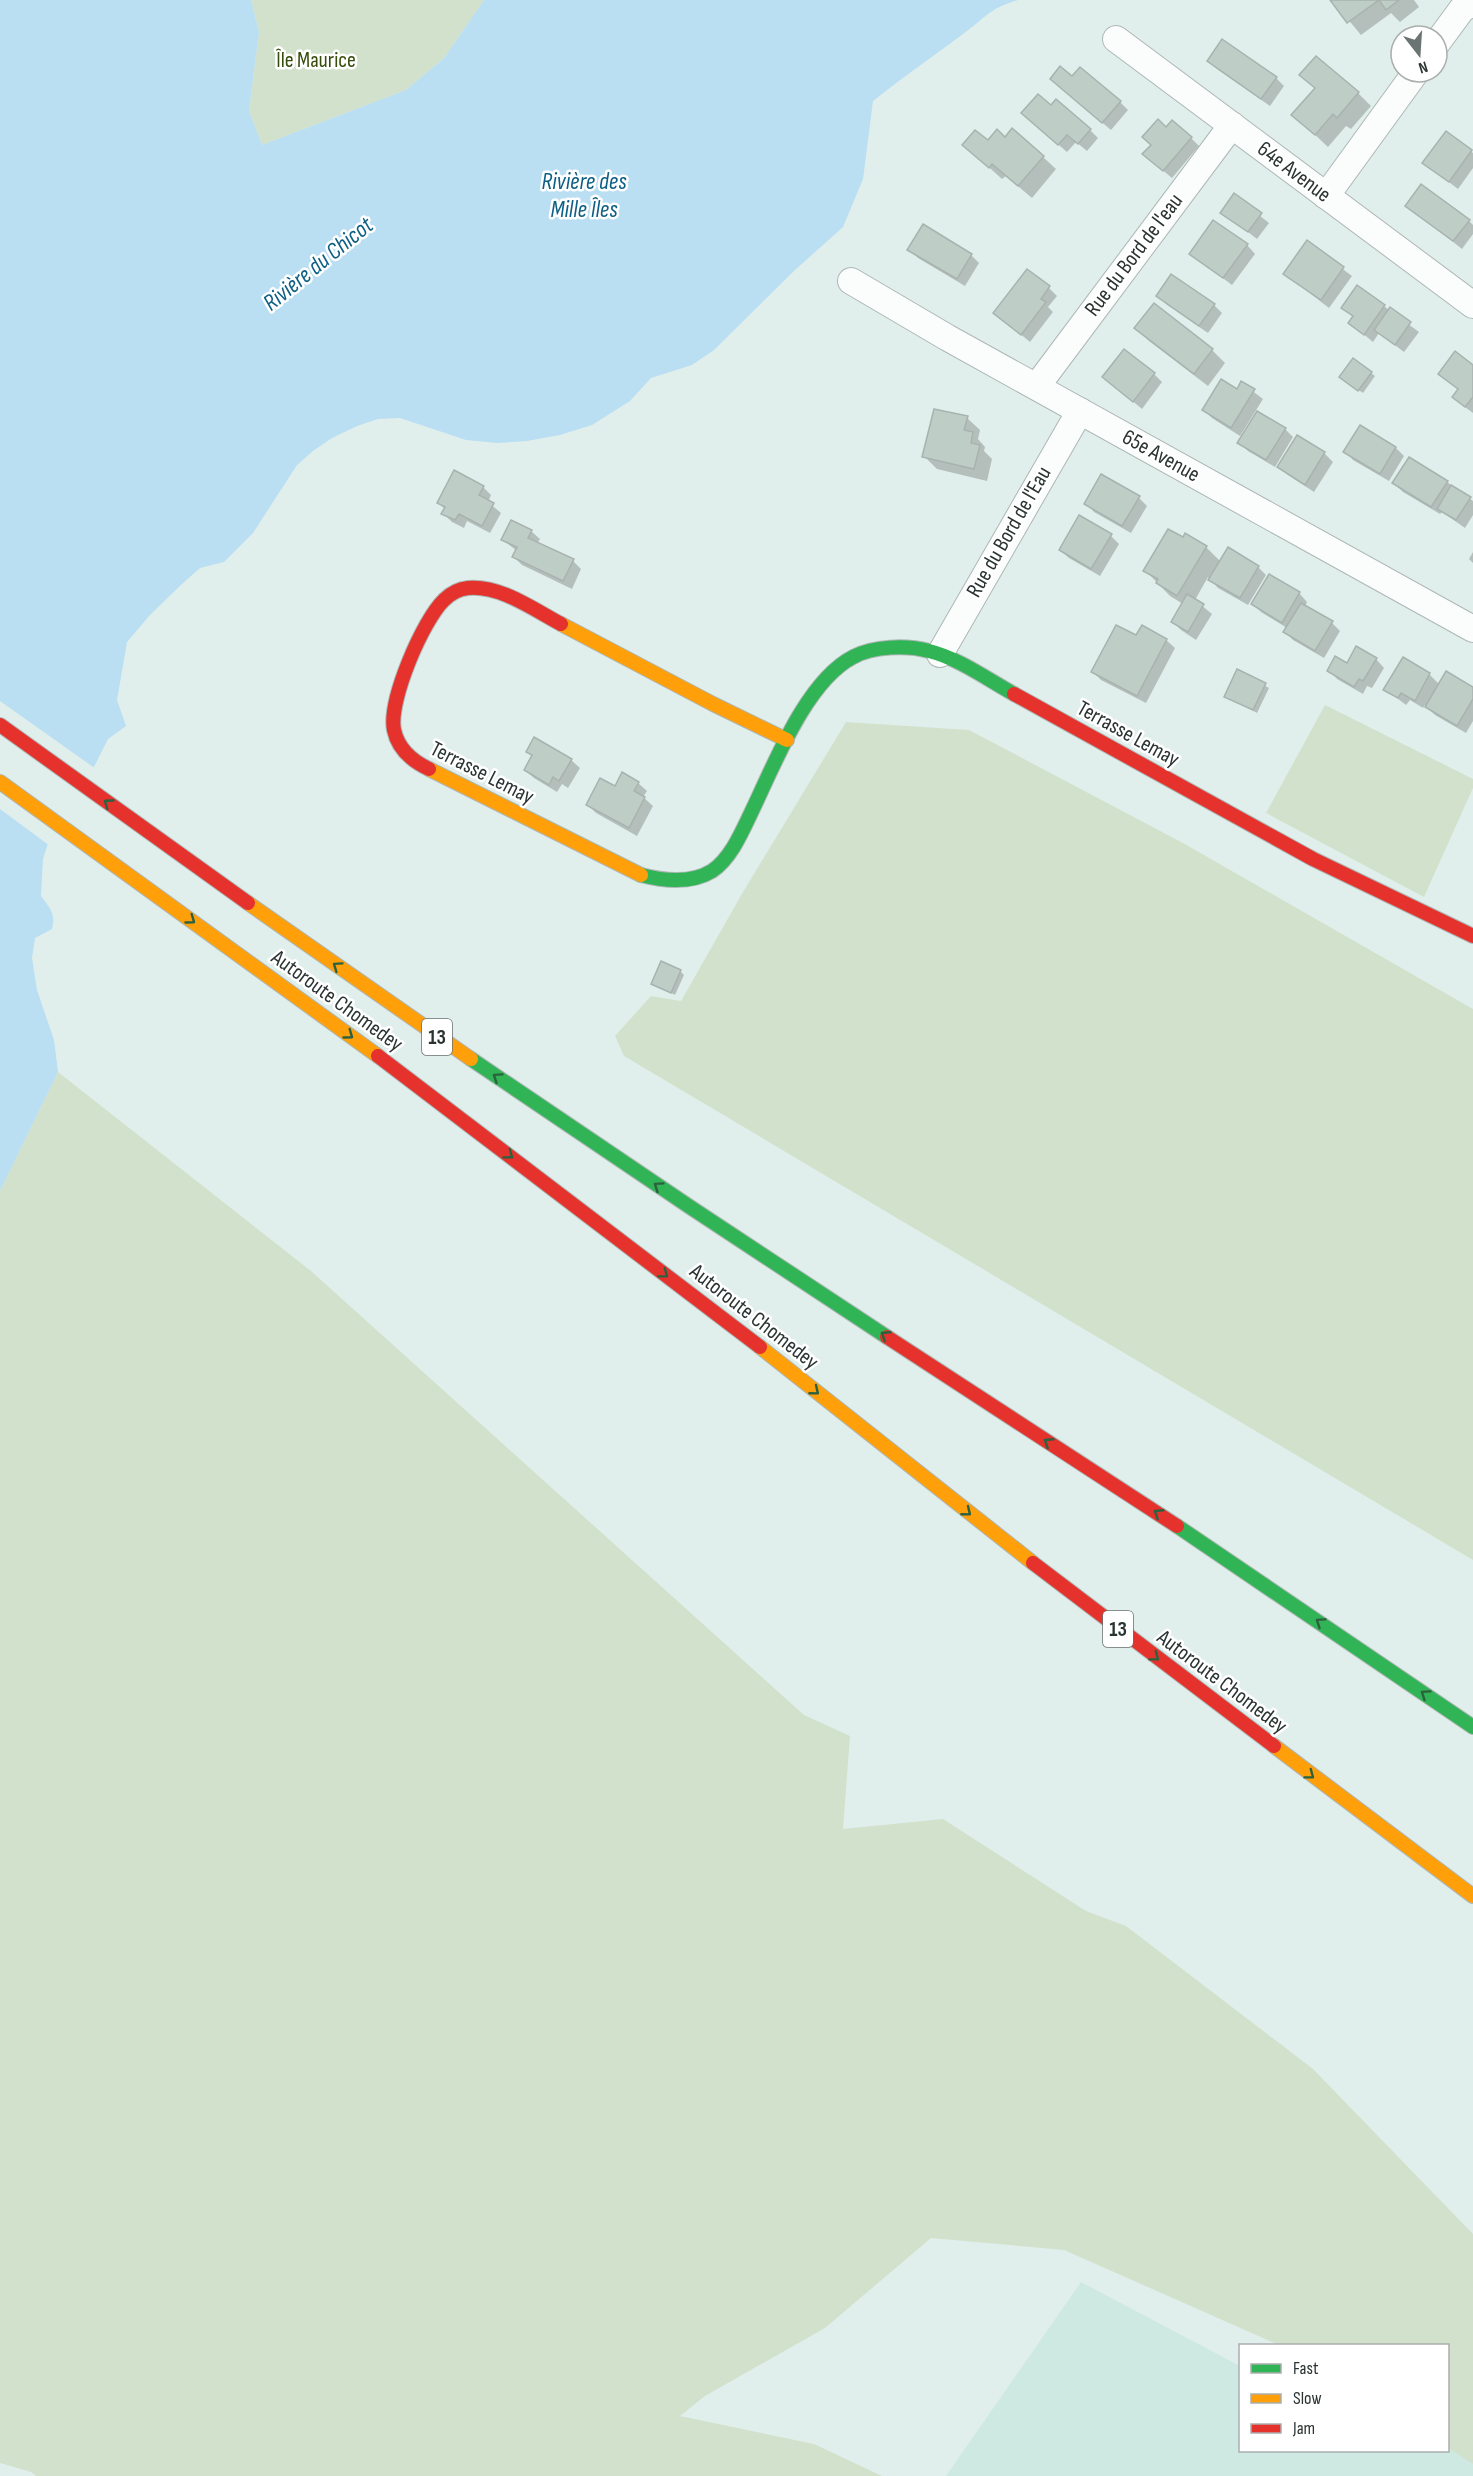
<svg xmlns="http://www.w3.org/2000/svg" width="1473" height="2476" font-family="'Sofia Sans Condensed',sans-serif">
  <rect width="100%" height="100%" fill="#e1efec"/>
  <!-- built -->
  <polygon fill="#cee8e2" points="1081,2282 1240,2366 1240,2450 1448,2450 1448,2346 1396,2336 1473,2348 1473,2476 946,2476"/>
  <!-- green -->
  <g fill="#d2e1cc">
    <polygon points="251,0 484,0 444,58 406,90 262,145 249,111 259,32"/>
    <polygon points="1325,705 1473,779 1473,788 1424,897 1266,813"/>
    <polygon points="846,722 969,730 1183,843 1473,1009 1473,1560 624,1056 615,1036 651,996 681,1001 743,892"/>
    <polygon points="58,1072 311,1271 804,1715 850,1736 843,1829 943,1819 1086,1911 1126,1926 1313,2069 1473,2234 1473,2464 1448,2448 1448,2346 1279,2345 1064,2250 931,2238 825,2328 705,2396 680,2416 814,2444 882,2476 36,2476 31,2472 0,2463 0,1191"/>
  </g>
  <!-- water -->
  <path fill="#badef2" d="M 0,0 L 251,0 L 259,32 L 249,111 L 262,145 L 406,90 L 444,58 L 484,0 L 1018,0 C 991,8 988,15 967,31 C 935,55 903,77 873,101 L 863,179 L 843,227 L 795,270 L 714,350 L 692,365 L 651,378 L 630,401 L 592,425 L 560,435 L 527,441 L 497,443 L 466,440 L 400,418 L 378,419 L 357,426 L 332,438 L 313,451 L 297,465 L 253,533 L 224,562 L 200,568 L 182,584 L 150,615 L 127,642 L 117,700 L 126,726 L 108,739 L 95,765 L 49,840 L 43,859 L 41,896 C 50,908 56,914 52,929 L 35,938 L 32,958 L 37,990 L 54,1040 L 58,1072 L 0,1191 Z"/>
  <!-- pier -->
  <polygon fill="#e1efec" points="0,701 96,769 50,846 0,809"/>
  <!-- shadow -->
  <g fill="#0003">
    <polygon points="1332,0 1414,0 1419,7 1400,22 1391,13 1361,35"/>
    <polygon points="1209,61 1276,78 1284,86 1270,106 1217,69"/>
    <polygon points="1301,75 1358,93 1371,106 1351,129 1346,126 1328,147 1294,115 1316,89"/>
    <polygon points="1072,78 1120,102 1128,110 1111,130 1060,87"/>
    <polygon points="1051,107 1090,130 1098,138 1087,151 1076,142 1067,152 1031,121"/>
    <polygon points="1166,129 1191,138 1199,146 1172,178 1153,162"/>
    <polygon points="1446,133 1473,153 1473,168 1458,189 1424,163"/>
    <polygon points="1006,139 1043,157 1056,169 1032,198 1006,176 1002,179 964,145"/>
    <polygon points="1235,196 1269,223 1257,239 1222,212"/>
    <polygon points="1407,205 1469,221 1473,225 1473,234 1462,249"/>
    <polygon points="1307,242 1352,276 1329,308 1285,274"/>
    <polygon points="1247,245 1255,254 1232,285 1191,254"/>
    <polygon points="909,249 971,255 979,263 965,286 918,258"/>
    <polygon points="1358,287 1419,332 1404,352 1379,333 1373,342 1350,323 1354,318 1343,308"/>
    <polygon points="1049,288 1057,296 1048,307 1053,312 1030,342 995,313"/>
    <polygon points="1158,295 1214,305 1222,313 1208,333 1166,304"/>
    <polygon points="1154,305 1212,350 1225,363 1208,386 1149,341 1136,328"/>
    <polygon points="1473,367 1473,413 1462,405 1459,390 1440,373"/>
    <polygon points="1371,373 1375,376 1363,393 1345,381"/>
    <polygon points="1154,374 1162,382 1142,409 1104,377"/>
    <polygon points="1242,383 1263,399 1240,436 1212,418 1204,410 1237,391"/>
    <polygon points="967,418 980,430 978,439 985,447 984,451 992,459 987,481 937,469 924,456"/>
    <polygon points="1360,427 1396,448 1404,456 1389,481 1353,460 1345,451"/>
    <polygon points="1285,429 1293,437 1275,467 1248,451 1239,442"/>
    <polygon points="1298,437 1324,453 1333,462 1314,492 1288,475 1279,467"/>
    <polygon points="1447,482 1473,501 1473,515 1465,528 1442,512 1440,514 1403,492 1394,483"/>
    <polygon points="483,487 491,495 488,502 501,513 490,533 467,521 464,528 452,522 443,513 445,509 439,503"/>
    <polygon points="1139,498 1147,506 1131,533 1094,512 1086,503"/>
    <polygon points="531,531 540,539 537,544 573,561 581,569 572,589 522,565 514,557 517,551 503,540"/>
    <polygon points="1111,536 1119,544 1100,576 1069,558 1060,550"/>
    <polygon points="1206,547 1221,562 1258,567 1266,575 1248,605 1218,588 1208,577 1195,600 1212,614 1196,640 1181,630 1173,622 1183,604 1170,596 1145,570"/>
    <polygon points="1473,552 1473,563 1469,559"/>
    <polygon points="1299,593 1307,602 1305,607 1332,623 1340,631 1324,658 1293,640 1285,632 1287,628 1261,612 1253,604"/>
    <polygon points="1137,638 1166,640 1175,648 1146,703 1101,680 1093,672"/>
    <polygon points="1376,659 1384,668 1372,688 1367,686 1363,694 1337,679 1329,670"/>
    <polygon points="1403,659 1430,675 1440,685 1473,689 1473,721 1466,733 1435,715 1425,705 1423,708 1410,700 1406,705 1385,689"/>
    <polygon points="1238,671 1269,688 1257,713 1226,696"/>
    <polygon points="528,751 571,760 580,768 568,788 562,784 557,792 534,778 525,770 533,757"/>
    <polygon points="638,783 647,791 643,797 653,806 637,836 596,813 588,805 616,788"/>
    <polygon points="680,971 684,975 675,995 653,983"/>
  </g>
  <!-- building -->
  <g fill="#bfcdc7" stroke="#a8b2ae" stroke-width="1.5">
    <polygon points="1330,0 1379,0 1347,23"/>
    <polygon points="1379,0 1399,0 1386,10"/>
    <polygon points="1222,39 1277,77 1261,99 1207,61"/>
    <polygon points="1316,56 1359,92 1337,118 1333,114 1315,135 1291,115 1315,88 1299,75"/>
    <polygon points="1060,66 1072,76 1080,67 1121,101 1102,123 1050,79"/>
    <polygon points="1038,94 1051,105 1056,99 1091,129 1078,144 1067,135 1058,145 1021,113"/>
    <polygon points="1158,119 1166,127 1172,120 1192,137 1163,171 1142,154 1151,145 1142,137"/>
    <polygon points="1012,128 1044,156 1018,186 992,164 989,168 962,145 975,130 988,140 997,129 1005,137"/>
    <polygon points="1446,131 1472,150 1449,182 1422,163"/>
    <polygon points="1421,184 1470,220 1453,241 1405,206"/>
    <polygon points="1234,193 1262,213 1248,232 1220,213"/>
    <polygon points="1213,220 1248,244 1223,278 1189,254"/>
    <polygon points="923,224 972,254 957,279 907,250"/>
    <polygon points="1307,240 1344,267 1321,300 1283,274"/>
    <polygon points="1027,269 1050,286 1041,299 1046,302 1021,335 993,313"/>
    <polygon points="1171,274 1215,304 1199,326 1156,296"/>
    <polygon points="1357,285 1385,305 1364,335 1348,323 1353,316 1341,308"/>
    <polygon points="1154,303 1213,349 1194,374 1134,328"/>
    <polygon points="1390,307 1411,322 1395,345 1374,330"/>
    <polygon points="1124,349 1155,373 1133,402 1102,377"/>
    <polygon points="1455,351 1473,365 1473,397 1465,407 1452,397 1458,389 1438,374"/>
    <polygon points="1353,358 1372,372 1358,391 1339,377"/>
    <polygon points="1221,379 1237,389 1241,381 1255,389 1231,428 1202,410"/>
    <polygon points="934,409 968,416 964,430 973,432 971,443 980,445 974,469 922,457"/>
    <polygon points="1257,411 1286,428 1266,460 1237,443"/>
    <polygon points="1360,425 1396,447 1380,474 1343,452"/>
    <polygon points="1297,435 1325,452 1305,485 1277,467"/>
    <polygon points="1409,457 1448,481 1431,507 1392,483"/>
    <polygon points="454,470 484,486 479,495 494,503 482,526 459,514 455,520 441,514 445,507 437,503"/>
    <polygon points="1101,474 1140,496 1122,526 1084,504"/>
    <polygon points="1451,485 1471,497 1456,520 1437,509"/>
    <polygon points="1079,515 1112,534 1091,569 1059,550"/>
    <polygon points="511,520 532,530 528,538 574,559 563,581 512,557 517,547 501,540"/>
    <polygon points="1168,529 1183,537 1185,533 1207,546 1177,596 1156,583 1158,579 1143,571"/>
    <polygon points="1228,547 1259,566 1240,598 1208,580"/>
    <polygon points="1269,574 1300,592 1282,623 1251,604"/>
    <polygon points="1187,594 1204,604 1188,632 1171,622"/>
    <polygon points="1301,603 1333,621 1315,651 1283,632"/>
    <polygon points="1116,625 1136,635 1142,625 1167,639 1137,696 1091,672"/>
    <polygon points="1356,646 1377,658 1363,681 1359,679 1354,687 1327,671 1335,656 1347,663"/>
    <polygon points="1403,657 1430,673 1415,701 1401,693 1398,698 1383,690"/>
    <polygon points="1237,669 1266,683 1253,710 1224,697"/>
    <polygon points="1446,671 1473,687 1473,699 1457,726 1425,707"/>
    <polygon points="534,737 572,759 559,781 553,777 549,785 524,770 532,755 526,752"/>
    <polygon points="622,772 639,782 634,791 645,797 629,828 586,805 600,778 615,786"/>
    <polygon points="661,961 681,970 671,993 651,984"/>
  </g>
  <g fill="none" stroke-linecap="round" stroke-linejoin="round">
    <defs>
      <g id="street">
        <polyline points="1116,39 1473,305"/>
        <polyline points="1437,43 1462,9 1473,3"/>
        <polyline points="1326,196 1416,72"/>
        <polyline points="851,281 948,338 1473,629"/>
        <polyline points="1037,386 1232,125"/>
        <polyline points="940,654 1080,411"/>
      </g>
      <g id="fast">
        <path d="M 641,875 C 664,881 691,884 712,871 C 730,859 741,834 750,815 C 773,768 805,682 853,657 C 873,646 907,645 929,651 C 958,658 987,679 1014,694"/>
        <polyline points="471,1059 690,1207 887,1337"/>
        <polyline points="1177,1526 1473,1727"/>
      </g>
      <g id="slow">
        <polyline points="561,624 713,704 787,740"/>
        <polyline points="429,769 641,875"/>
        <polyline points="0,782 378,1056"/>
        <polyline points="248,903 471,1059"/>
        <polyline points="760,1347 1033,1563"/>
        <polyline points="1274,1746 1473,1896"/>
      </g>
      <g id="jam">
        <polyline points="1014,694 1313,859 1473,936"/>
        <polyline points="0,725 248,903"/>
        <path d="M 429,769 C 412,761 398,749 394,730 C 388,701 423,620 444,600 C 451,593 458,589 468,588 C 500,585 533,609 561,624"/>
        <polyline points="378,1056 760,1347"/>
        <polyline points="887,1337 1177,1526"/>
        <polyline points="1033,1563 1274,1746"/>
      </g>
    </defs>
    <!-- street casing -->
    <use href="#street" stroke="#adb7b5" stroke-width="28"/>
    <!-- fast casing -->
    <use href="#fast" stroke="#adb7b5" stroke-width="16"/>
    <!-- slow casing -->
    <use href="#slow" stroke="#adb7b5" stroke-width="16"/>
    <!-- jam casing -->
    <use href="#jam" stroke="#adb7b5" stroke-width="16"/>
    <!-- street -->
    <use href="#street" stroke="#fafdfc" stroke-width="26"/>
    <!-- fast -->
    <use href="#fast" stroke="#30b455" stroke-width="14"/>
    <!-- slow -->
    <use href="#slow" stroke="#ff9f0a" stroke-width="14"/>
    <!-- jam -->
    <use href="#jam" stroke="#e5322d" stroke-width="14"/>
  </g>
  <!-- one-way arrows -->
  <defs><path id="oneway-chevron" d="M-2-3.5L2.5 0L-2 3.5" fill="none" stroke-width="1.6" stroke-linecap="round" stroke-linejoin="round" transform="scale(1.5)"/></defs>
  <g stroke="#2c613e">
    <use href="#oneway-chevron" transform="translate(108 803) rotate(-144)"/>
    <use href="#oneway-chevron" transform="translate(191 920) rotate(36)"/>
    <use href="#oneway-chevron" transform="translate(337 966) rotate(-145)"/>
    <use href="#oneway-chevron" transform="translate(349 1035) rotate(36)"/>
    <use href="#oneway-chevron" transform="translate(497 1077) rotate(-146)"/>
    <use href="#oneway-chevron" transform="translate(509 1155) rotate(37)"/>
    <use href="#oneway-chevron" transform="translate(658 1186) rotate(-146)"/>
    <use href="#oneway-chevron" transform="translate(664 1274) rotate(37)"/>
    <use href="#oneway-chevron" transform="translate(885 1335) rotate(-147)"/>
    <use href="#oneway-chevron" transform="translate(815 1391) rotate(39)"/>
    <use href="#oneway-chevron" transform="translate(1048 1442) rotate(-147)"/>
    <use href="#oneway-chevron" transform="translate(967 1512) rotate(39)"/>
    <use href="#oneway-chevron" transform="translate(1158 1513) rotate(-147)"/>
    <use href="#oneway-chevron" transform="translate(1320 1622) rotate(-146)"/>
    <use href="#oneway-chevron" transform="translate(1155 1657) rotate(37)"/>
    <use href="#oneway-chevron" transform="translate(1425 1694) rotate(-146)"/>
    <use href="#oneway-chevron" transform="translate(1310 1775) rotate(37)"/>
  </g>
  <g text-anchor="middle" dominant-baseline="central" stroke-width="5" stroke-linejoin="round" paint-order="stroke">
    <!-- shield labels -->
    <g fill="#fff" stroke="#6a7170" stroke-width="1.5">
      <rect x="422" y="1019" width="30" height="36" rx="4.5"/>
      <rect x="1103" y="1611" width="30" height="36" rx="4.5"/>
    </g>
    <g font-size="21" font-weight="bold" fill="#2a3432">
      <text x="437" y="1037">13</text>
      <text x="1118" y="1629">13</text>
    </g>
    <!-- park labels -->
    <g font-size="22" fill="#364c0a" stroke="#fff">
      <text x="316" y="60">Île Maurice</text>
    </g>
    <!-- street labels -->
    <g font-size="22" fill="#2a3432" stroke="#fff">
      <text transform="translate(1294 172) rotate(37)">64e Avenue</text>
      <text transform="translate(1134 255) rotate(-53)">Rue du Bord de l'eau</text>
      <text transform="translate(1161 456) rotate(29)">65e Avenue</text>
      <text transform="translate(1009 532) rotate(-60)">Rue du Bord de l'Eau</text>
      <text transform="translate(1128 734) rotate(29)">Terrasse Lemay</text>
      <text transform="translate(482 773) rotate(27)">Terrasse Lemay</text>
      <text transform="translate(337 1001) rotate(36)">Autoroute Chomedey</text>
      <text transform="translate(754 1317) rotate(38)">Autoroute Chomedey</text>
      <text transform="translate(1222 1682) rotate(37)">Autoroute Chomedey</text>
    </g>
    <!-- water labels -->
    <g font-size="24" font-style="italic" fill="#0e5f84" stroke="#fff">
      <text x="584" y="181">Rivière des<tspan x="584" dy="28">Mille Îles</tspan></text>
      <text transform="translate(318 264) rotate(-39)">Rivière du Chicot</text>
    </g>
  </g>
  <!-- legend -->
  <rect x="1239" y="2344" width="210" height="108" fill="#ffffff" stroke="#aaaead" stroke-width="1.5"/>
  <rect x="1251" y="2364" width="30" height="9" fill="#30b455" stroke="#aaaead" stroke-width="1.5"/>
  <text x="1293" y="2374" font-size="18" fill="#2a3432">Fast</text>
  <rect x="1251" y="2394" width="30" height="9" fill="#ff9f0a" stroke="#aaaead" stroke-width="1.5"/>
  <text x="1293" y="2404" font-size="18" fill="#2a3432">Slow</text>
  <rect x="1251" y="2424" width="30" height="9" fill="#e5322d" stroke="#aaaead" stroke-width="1.5"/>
  <text x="1293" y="2434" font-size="18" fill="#2a3432">Jam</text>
  <!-- north arrow -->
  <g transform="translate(1419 54) rotate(163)"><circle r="28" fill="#ffffff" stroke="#aaaead" stroke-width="1.5"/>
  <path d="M0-4.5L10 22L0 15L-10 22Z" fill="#6a7573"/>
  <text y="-9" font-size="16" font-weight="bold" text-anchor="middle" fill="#2a3432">N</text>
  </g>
</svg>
